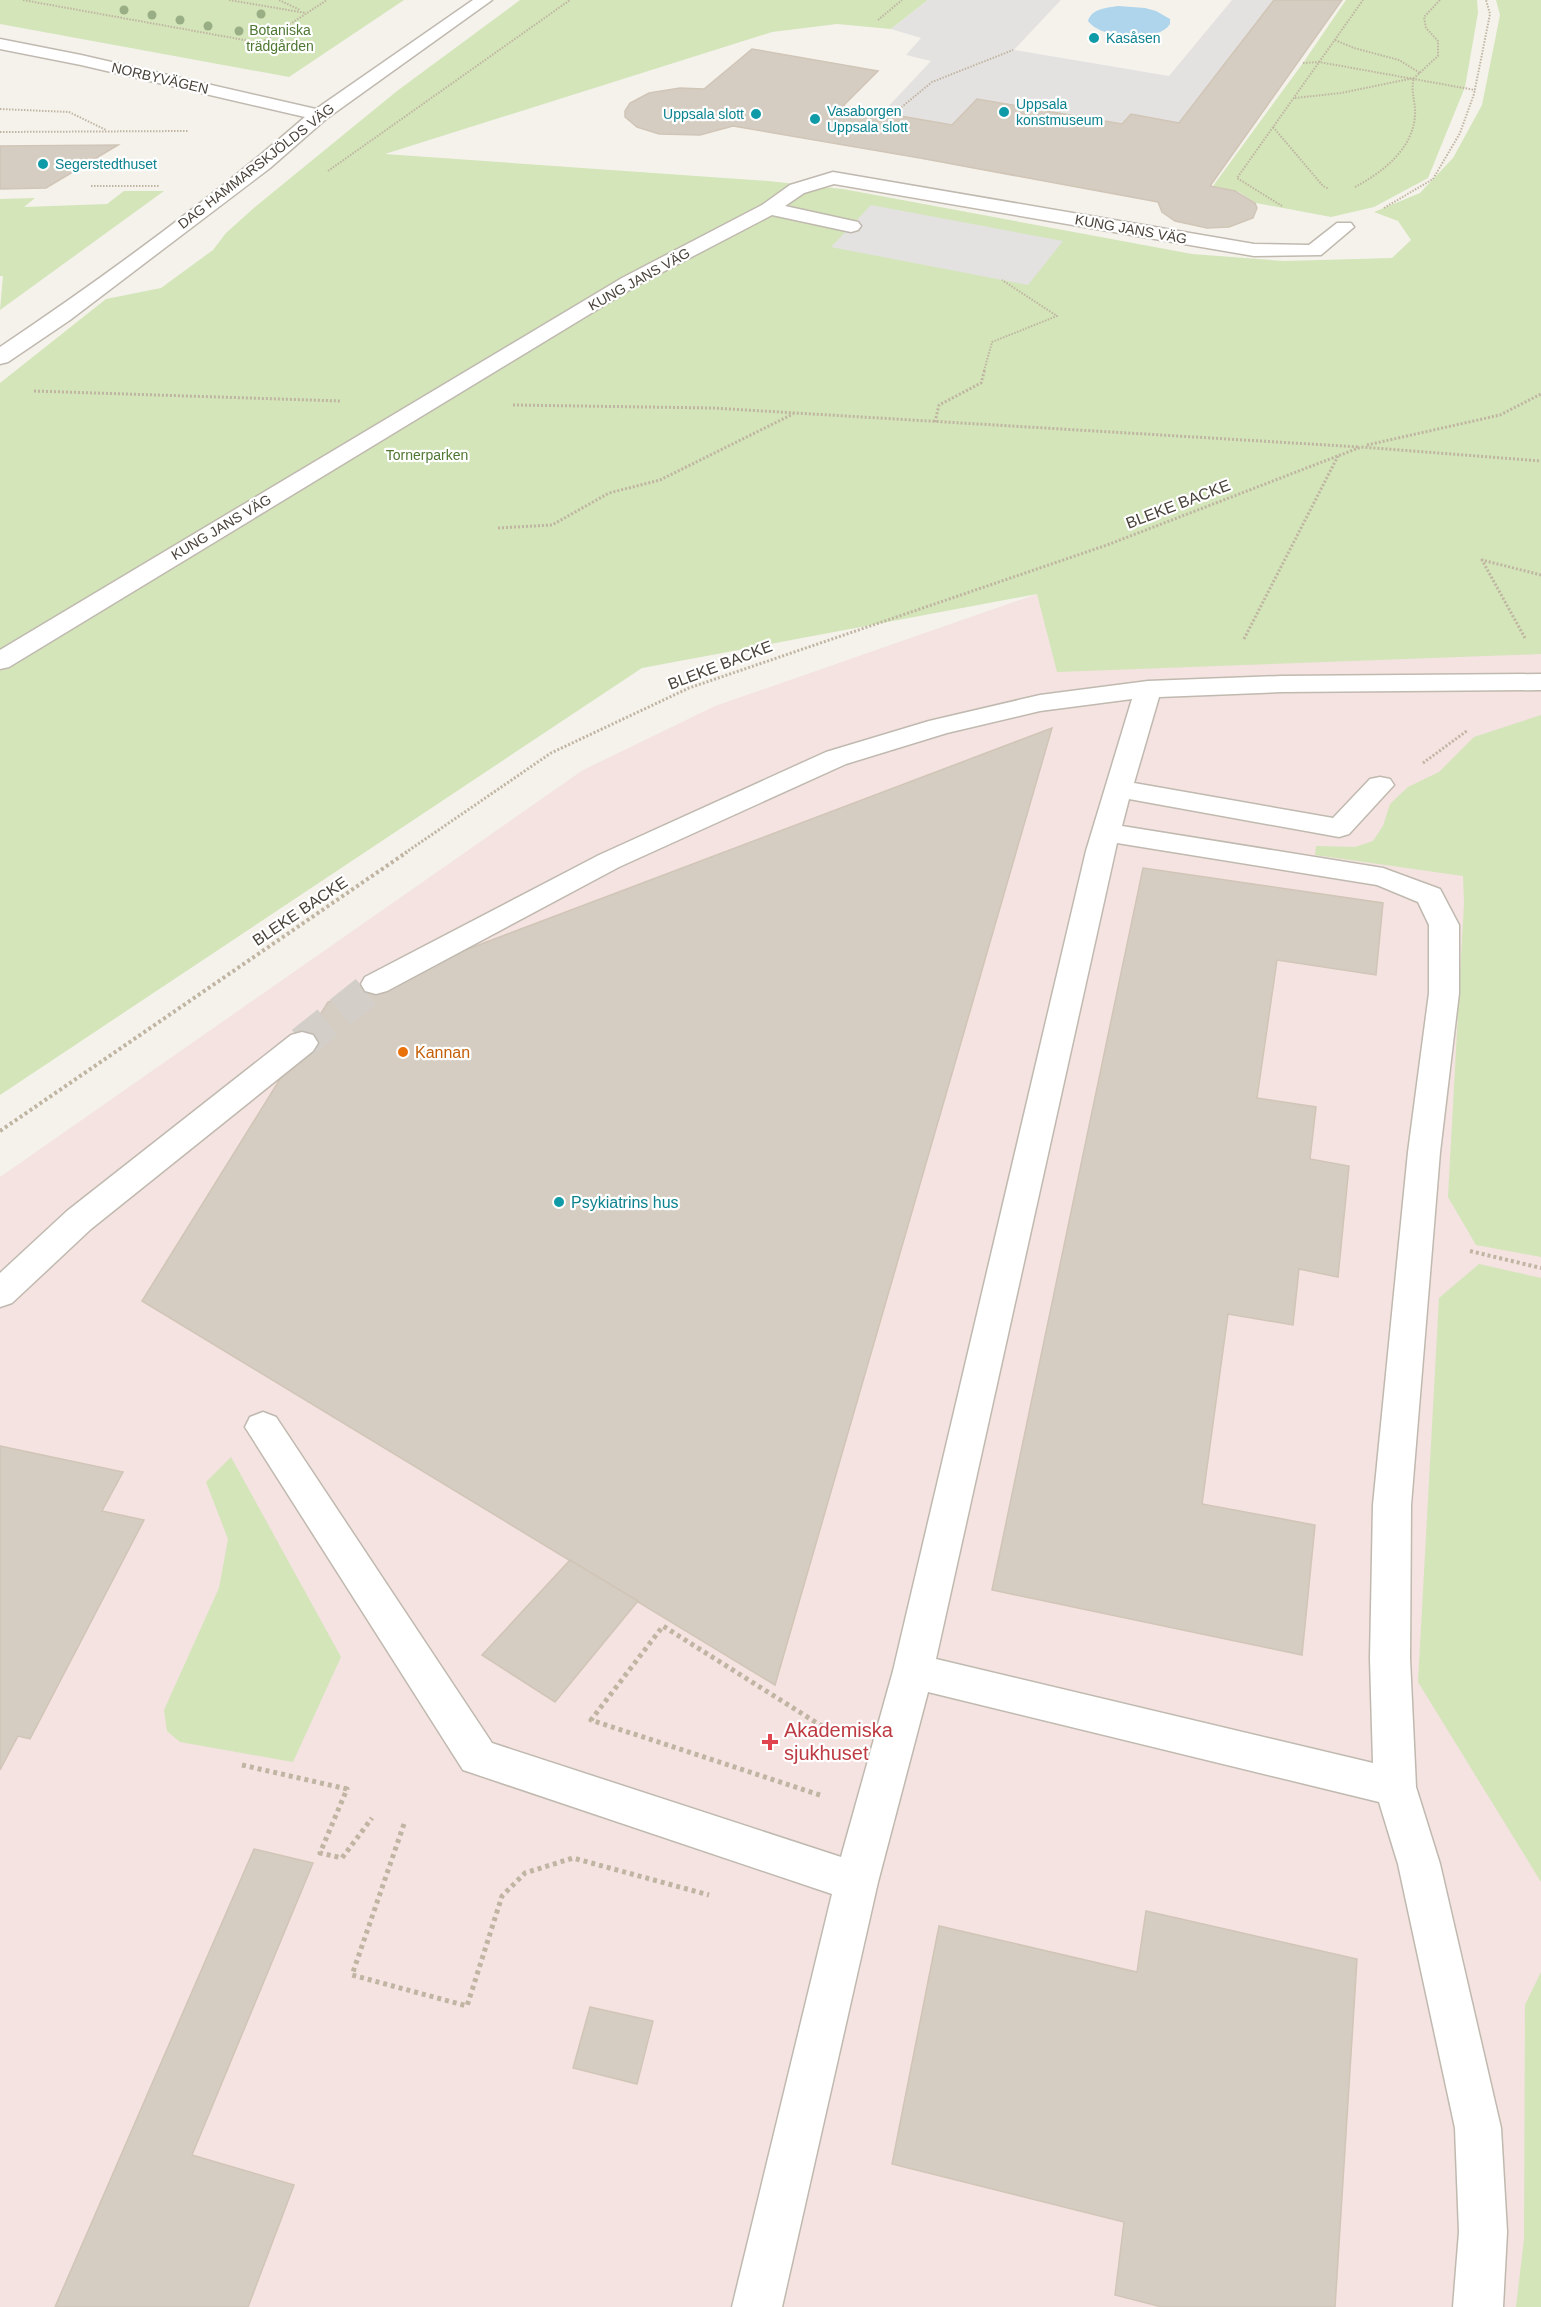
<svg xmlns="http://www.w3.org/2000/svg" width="1541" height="2307" font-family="Arial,sans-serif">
  <rect width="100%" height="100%" fill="#f5f2ec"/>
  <!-- medical -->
  <polygon fill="#f4e3e1" points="1541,483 1541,2307 0,2307 0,1177 583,770 715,706 1037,594"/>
  <!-- green -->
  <g fill="#d3e5b9">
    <polygon points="0,0 404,0 289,77 0,24"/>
    <polygon points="520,0 928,0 891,29 837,24 772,32 385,154 768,181 843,189 1192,254 1284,261 1392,258 1411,240 1398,221 1374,212 1420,193 1453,158 1482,105 1500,15 1496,0 1541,0 1541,654 1057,672 1037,594 642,668 0,1095 0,383 106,299 161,288 213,250 226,233 255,207 397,91"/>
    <polygon points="1346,0 1477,0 1478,13 1465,87 1428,178 1374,207 1331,217 1256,203 1239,192 1213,186 1303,63"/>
    <polygon points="124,191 164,191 0,310 3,276 0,276 0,199 35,198 24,207 107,204"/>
    <polygon points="1541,715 1541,1257 1476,1245 1448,1197 1464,903 1463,876 1315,855 1316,846 1355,847 1373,841 1383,826 1390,804 1408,787 1439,772 1474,737"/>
    <polygon points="1479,1264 1541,1278 1541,1882 1418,1682 1439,1298"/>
    <polygon points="231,1457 341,1657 293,1762 180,1742 167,1731 164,1710 219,1588 228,1539 206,1482"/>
    <polygon points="1541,1972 1541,2307 1516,2307 1524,2239 1525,2005"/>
  </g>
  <!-- parking -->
  <g fill="#e4e2e0">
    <polygon points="928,0 1061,0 1014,50 1169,76 1232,0 1274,0 1179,123 1131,114 1122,124 977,99 952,125 882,113 931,61 906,55 921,38 891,29"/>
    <polygon points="871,205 1063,241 1028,285 831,247"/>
  </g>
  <!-- water -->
  <path fill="#aed5ec" d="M 1118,6 L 1145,8 L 1156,11 L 1170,19 L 1170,24 C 1157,44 1101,39 1088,21 C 1092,8 1107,8 1118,6 Z"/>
  <!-- building -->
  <g fill="#d6cdc2" stroke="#d0c5b6" stroke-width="1.5">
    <polygon points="1274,0 1342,0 1210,186 1235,191 1255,203 1257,208 1253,218 1229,227 1207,228 1175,221 1162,212 1158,202 920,158 733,126 700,135 659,134 637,127 625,117 625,111 630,103 649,93 680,88 704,89 752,49 878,71 843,106 952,125 977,99 1122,124 1131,114 1179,123"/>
    <polygon points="118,145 46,188 0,189 0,146"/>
    <polygon points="1052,728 775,1685 142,1301 328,1002"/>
    <polygon points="1143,868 1383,903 1376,975 1277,960 1257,1098 1316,1107 1310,1159 1349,1166 1338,1277 1299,1269 1293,1325 1228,1314 1202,1504 1315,1525 1302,1655 992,1590"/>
    <polygon points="0,1446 123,1472 102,1511 144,1520 30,1739 18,1736 0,1770"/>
    <polygon points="570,1560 638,1601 555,1702 482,1655"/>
    <polygon points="254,1849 313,1863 192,2155 294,2185 248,2307 55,2307"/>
    <polygon points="1146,1911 1357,1959 1335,2307 1162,2307 1115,2295 1124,2222 892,2164 939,1926 1137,1972"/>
    <polygon points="590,2007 653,2021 637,2084 573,2068"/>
  </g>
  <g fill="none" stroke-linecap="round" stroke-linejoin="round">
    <!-- minor-tunnel -->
    <polyline stroke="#d3cfc8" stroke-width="33" stroke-dasharray="33 16" stroke-linecap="butt" points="302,1043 376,984"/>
    <defs>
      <g id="minor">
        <path d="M 473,0 L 492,0 L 326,119 L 270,168 L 70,320 L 8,362 L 0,364 L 0,347 C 104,277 210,200 305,117 L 81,65 L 0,49 L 0,39 L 81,55 L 316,109 Z"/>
        <polygon points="833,172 1254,244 1309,245 1337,223 1351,223 1354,227 1321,255 1254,256 834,184 804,193 785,206 858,222 861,226 858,230 851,232 772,215 636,286 9,667 0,669 0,650 622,278 762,205 790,185"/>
        <path d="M 1541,674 L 1541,690 L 1282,692 L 1159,697 L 1134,783 L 1333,818 L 1370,779 L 1380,777 L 1390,779 L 1394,785 L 1349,834 L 1339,837 L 1129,799 L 1122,826 L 1383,868 L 1440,889 L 1459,925 L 1459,993 L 1440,1152 L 1411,1505 L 1410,1659 L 1416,1787 L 1440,1864 L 1501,2128 L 1507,2232 L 1503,2307 L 1453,2307 L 1459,2232 L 1455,2128 L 1398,1864 L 1379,1802 L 928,1692 L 878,1882 L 782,2307 L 732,2307 L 832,1894 L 463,1770 L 245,1427 L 250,1417 L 263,1412 L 276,1417 L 492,1743 L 841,1857 L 893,1671 L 1086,851 L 1132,699 L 1040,711 L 947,733 L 846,764 L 619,867 L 387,991 L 376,994 L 365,991 L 361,984 L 365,977 L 599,855 L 826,752 L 929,721 L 1040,695 L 1148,681 L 1282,676 ZM 1117,843 L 1377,885 L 1418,902 L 1429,925 L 1429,993 L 1408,1152 L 1373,1505 L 1370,1659 L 1373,1763 L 936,1659 Z"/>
        <polygon points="302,1032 313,1035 318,1043 313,1051 91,1229 12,1303 0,1307 0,1273 67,1211 291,1035"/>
      </g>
    </defs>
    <!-- minor casing -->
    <use href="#minor" stroke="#c0b9af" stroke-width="3"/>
    <!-- path-far3 -->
    <g stroke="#c0b4a2" stroke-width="2" stroke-dasharray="1.5 1.5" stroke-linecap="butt">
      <polyline points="23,0 261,43 327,0"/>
      <polyline points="229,0 306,13"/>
      <polyline points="279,0 300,10"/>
      <polyline points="878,20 902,0"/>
      <polyline points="1335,40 1354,48 1399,60 1420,73"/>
      <polyline points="1303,63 1319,62 1475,90"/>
      <polyline points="1295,98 1341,93 1414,78 1438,56 1438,41 1426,28 1424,17 1440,0"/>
      <polyline points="0,109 69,112 106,130"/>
      <polyline points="892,115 932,82 1013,50"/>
      <polyline points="1273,127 1323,186 1329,189"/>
      <polyline points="0,132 188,131"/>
      <polyline points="328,171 570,0"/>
      <polyline points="91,186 160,186"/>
      <path d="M 1355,187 C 1383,172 1413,149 1415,115 C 1416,102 1410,91 1414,78"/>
      <polyline points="1282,206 1237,178 1363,0"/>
      <polyline points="1384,208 1433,179 1460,133 1474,94 1490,14 1486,0"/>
      <polyline points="984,371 992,342 1057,316 1002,280"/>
    </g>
    <!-- path-far2 -->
    <g stroke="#c0b4a2" stroke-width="3" stroke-dasharray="2 2" stroke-linecap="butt">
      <polyline points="34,391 341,401"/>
      <polyline points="513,405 713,408 1360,447"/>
      <polyline points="935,422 939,405 981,383 985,369"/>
      <polyline points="1367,445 1500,415 1541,394"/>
      <polyline points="498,528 552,525 609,493 660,480 793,414"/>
      <polyline points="1525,638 1482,560 1541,575"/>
      <polyline points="1244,639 1338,456"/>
      <polyline points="1423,763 1468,730"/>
      <polyline points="405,853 551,753 689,688 1107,545 1361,447 1541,461"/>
    </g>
    <!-- path-far1 -->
    <g stroke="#c0b4a2" stroke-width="4" stroke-dasharray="3 3" stroke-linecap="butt">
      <polyline points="0,1131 407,852"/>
      <polyline points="1470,1251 1541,1268"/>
    </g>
    <!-- path -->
    <g stroke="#c0b4a2" stroke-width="5" stroke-dasharray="4 4" stroke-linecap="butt">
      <polyline points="242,1765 347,1789 320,1853 342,1858 372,1818"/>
      <polyline points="820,1795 591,1720 663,1626 836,1735"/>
      <polyline points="404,1824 352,1975 467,2006 502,1896 525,1873 573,1858 709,1895"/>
    </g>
    <!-- minor -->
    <use href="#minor" fill="#fff" fill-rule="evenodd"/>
  </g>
  <!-- trees -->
  <g fill="#99ae85">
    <circle cx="124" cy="10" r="4.5"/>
    <circle cx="261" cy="14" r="4.5"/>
    <circle cx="152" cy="15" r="4.5"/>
    <circle cx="180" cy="20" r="4.5"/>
    <circle cx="208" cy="26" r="4.5"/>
    <circle cx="239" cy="31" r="4.5"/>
  </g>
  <!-- markers -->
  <g fill="#0f9aa8" stroke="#fff" stroke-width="2">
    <circle cx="1094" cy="38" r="6"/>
    <circle cx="1004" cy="112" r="6"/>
    <circle cx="756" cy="114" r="6"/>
    <circle cx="815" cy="119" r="6"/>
    <circle cx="43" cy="164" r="6"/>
    <circle cx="559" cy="1202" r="6"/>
  </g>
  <circle fill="#e8710a" stroke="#fff" stroke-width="2" cx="403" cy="1052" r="6"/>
  <path fill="#e0444e" stroke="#fff" stroke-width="2" d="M767 1733h6v6h6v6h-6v6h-6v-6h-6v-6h6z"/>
  <g text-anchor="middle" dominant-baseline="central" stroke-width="4.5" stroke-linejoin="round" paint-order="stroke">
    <!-- far-park labels -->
    <g font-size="14" fill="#4e7731" stroke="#fff">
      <text x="280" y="30">Botaniska<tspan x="280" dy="16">trädgården</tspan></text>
      <text x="427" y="455">Tornerparken</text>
    </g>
    <!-- far-culture labels -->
    <g font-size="14" fill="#0d838f" stroke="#fff" text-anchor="start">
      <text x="1106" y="38">Kasåsen</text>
      <text x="1016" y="104">Uppsala<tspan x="1016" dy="16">konstmuseum</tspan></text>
      <text x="827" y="111">Vasaborgen<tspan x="827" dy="16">Uppsala slott</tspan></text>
      <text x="744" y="114" text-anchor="end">Uppsala slott</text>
      <text x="55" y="164">Segerstedthuset</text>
    </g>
    <!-- far-street labels -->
    <g font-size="14" fill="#49423a" stroke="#fff">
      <text transform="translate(160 78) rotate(13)">NORBYVÄGEN</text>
      <text transform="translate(256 166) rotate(-38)">DAG HAMMARSKJÖLDS VÄG</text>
      <text transform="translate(1131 229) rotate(10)">KUNG JANS VÄG</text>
      <text transform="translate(639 279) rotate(-29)">KUNG JANS VÄG</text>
      <text transform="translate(221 527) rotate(-31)">KUNG JANS VÄG</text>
    </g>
    <!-- street labels -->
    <g font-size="16" fill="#49423a" stroke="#fff">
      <text transform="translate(1178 504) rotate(-21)">BLEKE BACKE</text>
      <text transform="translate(720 665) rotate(-21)">BLEKE BACKE</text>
      <text transform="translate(300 911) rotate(-34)">BLEKE BACKE</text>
    </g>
    <!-- food labels -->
    <g font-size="16" fill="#c56008" stroke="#fff" text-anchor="start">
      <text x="415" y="1052">Kannan</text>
    </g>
    <!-- culture labels -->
    <g font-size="16" fill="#0d838f" stroke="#fff" text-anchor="start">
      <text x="571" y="1202">Psykiatrins hus</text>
    </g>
    <!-- near-health labels -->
    <g font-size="20" fill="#be3a42" stroke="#fff" text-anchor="start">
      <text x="784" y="1730">Akademiska<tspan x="784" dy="23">sjukhuset</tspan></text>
    </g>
  </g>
</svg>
